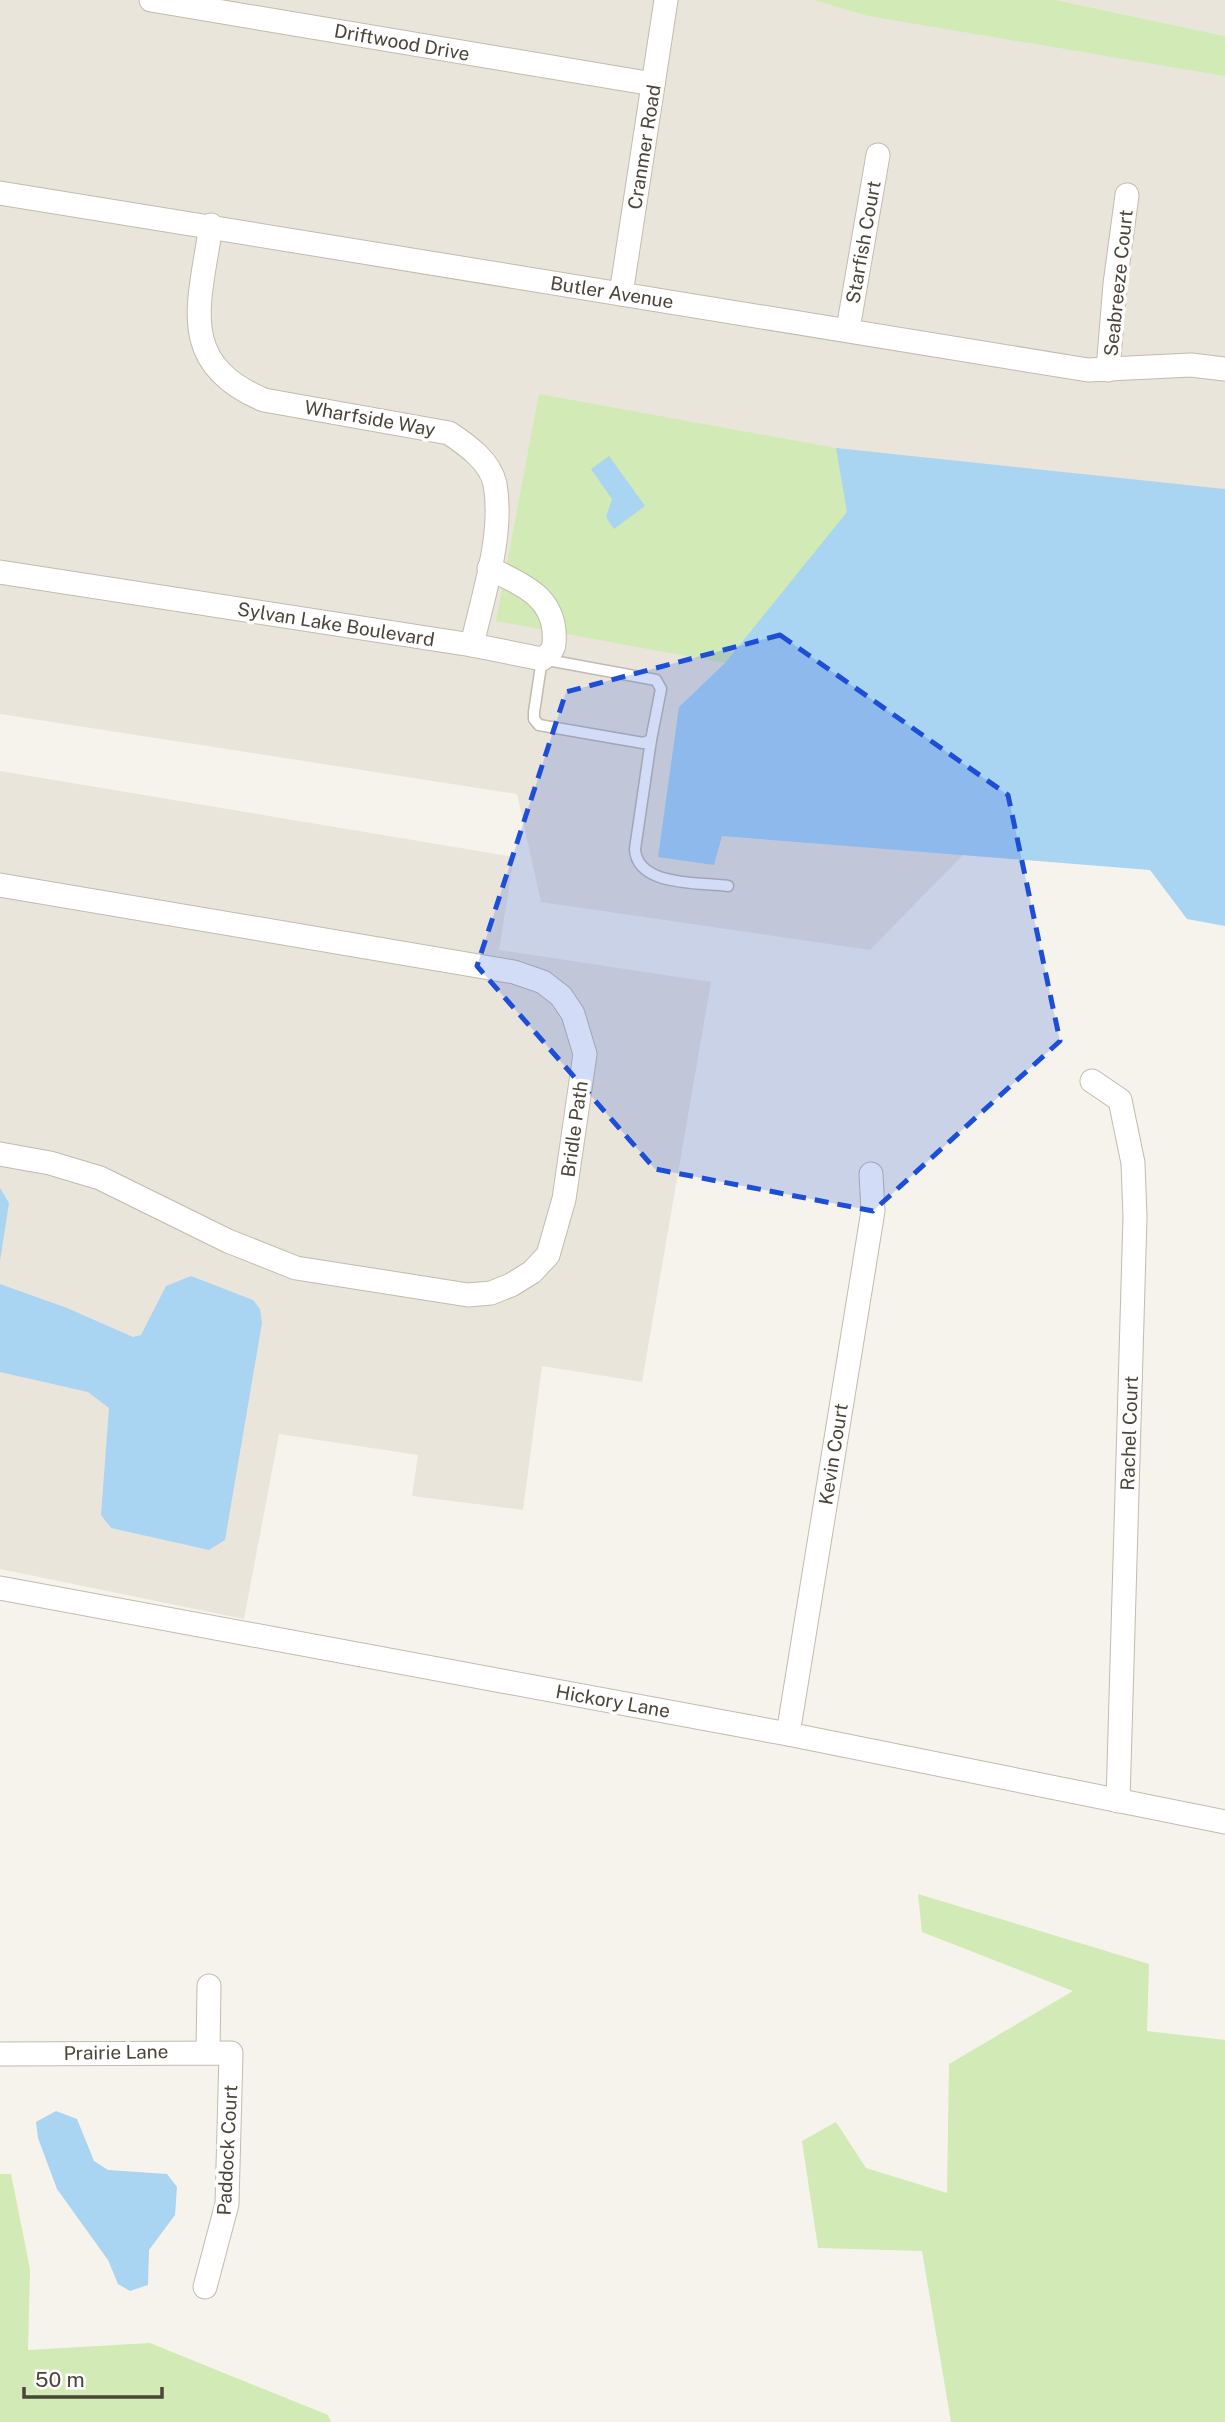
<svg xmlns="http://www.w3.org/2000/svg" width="1225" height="2422" font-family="'Public Sans',sans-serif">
  <rect width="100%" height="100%" fill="#f6f3ec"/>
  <!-- residential -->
  <g fill="#eae5da">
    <polygon points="0,0 833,0 1225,73 1225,587 870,950 541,902 517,794 0,714"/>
    <polygon points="1056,0 1225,0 1225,36"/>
    <polygon points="0,771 514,857 499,950 711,982 642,1382 542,1366 523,1510 412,1496 418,1455 279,1434 244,1619 0,1569"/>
  </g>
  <!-- green -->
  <g fill="#d2eab5">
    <polygon points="814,0 1056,0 1225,36 1225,76 868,16"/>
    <polygon points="539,394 836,448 848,512 725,663 496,621"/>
    <polygon points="918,1894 1149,1964 1147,2031 1225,2040 1225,2422 951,2422 922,2251 818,2248 802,2141 836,2122 866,2168 947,2193 949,2064 1073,1991 922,1932"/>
    <polygon points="0,2174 11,2174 30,2269 28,2350 150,2343 328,2415 331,2422 0,2422"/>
  </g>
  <!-- water -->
  <g fill="#a9d4f2">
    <polygon points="836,448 1225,489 1225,926 1187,919 1150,870 722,836 714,865 658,857 679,707 725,663 847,512"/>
    <polygon points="609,456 645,506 614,529 606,517 612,499 591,469"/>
    <polygon points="0,1188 9,1203 0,1261"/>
    <polygon points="191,1276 253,1300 260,1309 262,1323 225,1540 209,1550 111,1528 101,1515 109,1408 88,1392 0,1372 0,1284 67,1308 133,1337 141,1335 166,1286"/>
    <polygon points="56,2111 77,2119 94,2161 108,2170 167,2174 177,2187 175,2215 149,2250 148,2285 130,2291 118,2284 108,2260 57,2189 38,2138 36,2122"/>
  </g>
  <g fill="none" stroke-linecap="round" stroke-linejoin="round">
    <defs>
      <g id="lane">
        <polygon points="542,659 656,680 661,689 651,740 643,743 539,725 534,719 534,712"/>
        <path d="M 651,740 L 635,849 C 637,887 700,882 728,886"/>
      </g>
      <g id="street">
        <polyline points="151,0 653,84"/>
        <polyline points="0,193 1088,370 1191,365 1225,369"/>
        <path d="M 211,225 C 200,302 175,363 264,400 L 449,433 C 467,445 490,461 495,484 C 504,535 483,595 472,645"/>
        <polyline points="621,294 666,0"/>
        <polyline points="848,329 878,155"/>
        <polyline points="1108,370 1115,284 1127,195"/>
        <path d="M 0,572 L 472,645 L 542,659 C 555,651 555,645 554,631 C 551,594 518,583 489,568"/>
        <polyline points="0,885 514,972 543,982 561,996 573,1014 585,1054 564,1199 548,1255 532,1272 511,1285 491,1293 468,1295 296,1268 228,1241 100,1178 50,1163 0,1154"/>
        <polyline points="1092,1081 1120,1100 1133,1163 1135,1217 1118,1801"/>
        <polyline points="0,1588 788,1734 1225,1822"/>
        <polyline points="788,1734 873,1211 871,1174"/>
        <polyline points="208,2052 209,1986"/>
        <polyline points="0,2054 231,2053 227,2204 205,2287"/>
      </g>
    </defs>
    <!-- lane casing -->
    <use href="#lane" stroke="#c2bbae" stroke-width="13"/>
    <!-- street casing -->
    <use href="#street" stroke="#c2bbae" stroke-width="25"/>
    <!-- lane -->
    <use href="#lane" stroke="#fff" stroke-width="10"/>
    <!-- street -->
    <use href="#street" stroke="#fff" stroke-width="23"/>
  </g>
  <!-- marked area -->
  <path fill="#1d4ed8" fill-opacity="0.2" stroke="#1d4ed8" stroke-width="5" stroke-dasharray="14 9" stroke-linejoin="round" d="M 780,635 L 1008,795 L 1060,1041 L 873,1211 L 655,1169 L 477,966 L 566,692 Z"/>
  <g text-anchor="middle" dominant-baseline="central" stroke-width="7" stroke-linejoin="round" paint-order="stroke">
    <!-- street labels -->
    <g font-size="19" fill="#4b4439" stroke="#fff">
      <text transform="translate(402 42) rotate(10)">Driftwood Drive</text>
      <text transform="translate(644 147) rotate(-81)">Cranmer Road</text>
      <text transform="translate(863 242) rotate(-80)">Starfish Court</text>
      <text transform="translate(1118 283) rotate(-84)">Seabreeze Court</text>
      <text transform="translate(612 292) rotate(9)">Butler Avenue</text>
      <text transform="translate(370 418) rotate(10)">Wharfside Way</text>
      <text transform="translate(336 624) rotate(9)">Sylvan Lake Boulevard</text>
      <text transform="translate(574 1129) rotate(-82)">Bridle Path</text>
      <text transform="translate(1129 1433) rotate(-88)">Rachel Court</text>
      <text transform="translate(833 1454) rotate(-81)">Kevin Court</text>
      <text transform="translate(613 1701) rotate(10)">Hickory Lane</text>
      <text transform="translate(116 2052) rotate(-1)">Prairie Lane</text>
      <text transform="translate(227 2150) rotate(-87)">Paddock Court</text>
    </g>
  </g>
  <!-- scale -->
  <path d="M24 2387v10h138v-10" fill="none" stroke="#4b4439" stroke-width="3.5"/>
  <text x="35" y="2387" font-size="21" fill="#4b4439" stroke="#ffffff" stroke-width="5" paint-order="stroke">50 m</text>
</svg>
